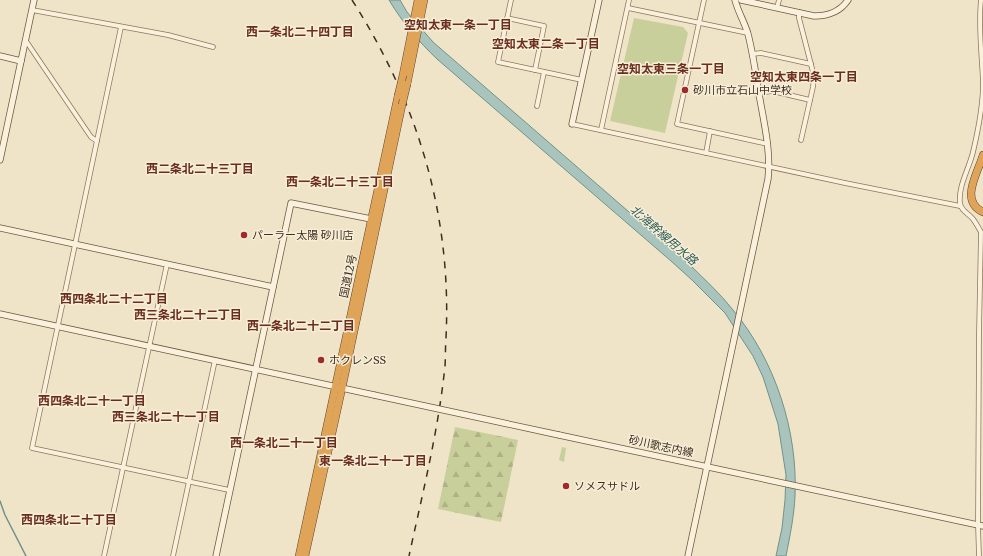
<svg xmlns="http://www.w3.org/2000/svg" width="983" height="556" font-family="Merriweather,'Noto Sans JP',serif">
  <defs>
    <pattern id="forest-firs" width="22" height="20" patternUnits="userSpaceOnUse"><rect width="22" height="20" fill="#c9cf9b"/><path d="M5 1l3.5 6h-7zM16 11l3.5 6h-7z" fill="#aeb285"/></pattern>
  </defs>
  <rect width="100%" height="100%" fill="#f0e4c8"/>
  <!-- grass -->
  <g fill="#c9cf9b">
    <polygon points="634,18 683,27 688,33 665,133 610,121"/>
    <polygon points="562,447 566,448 564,462 559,460"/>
  </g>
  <!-- forest -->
  <polygon fill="url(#forest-firs)" points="455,427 518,440 501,522 438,509"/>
  <!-- water -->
  <path fill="#a9c4bc" stroke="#6f938a" d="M 389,0 L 400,0 L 407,12 L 433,42 L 689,264 C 704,279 720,293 733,310 C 775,360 798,431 795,496 C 794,516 790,536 786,556 L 776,556 L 782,528 L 785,500 L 786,475 L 778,424 L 763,377 L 753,356 L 725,313 L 692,280 L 671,261 L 437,59 C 419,42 402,22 389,0 Z"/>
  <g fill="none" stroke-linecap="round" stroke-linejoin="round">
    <!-- stream -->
    <polyline stroke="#6f938a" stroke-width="1.5" points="0,501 5,515 26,556"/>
    <defs>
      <g id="street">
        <polyline points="511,0 498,62 582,80"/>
        <polyline points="704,0 677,124 768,144"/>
        <polyline points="628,8 748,33"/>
        <polyline points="777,8 779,0"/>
        <polyline points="32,10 168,35 213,47"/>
        <polyline points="799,12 799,18 814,76 813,87 801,140"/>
        <polyline points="507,18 544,26 535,70"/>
        <polyline points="121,27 32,448 229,490"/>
        <polyline points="26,41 91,137 97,141"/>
        <polyline points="752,54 761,53 811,64"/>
        <polyline points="759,93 772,91 810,100"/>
        <polyline points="537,106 544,72"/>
        <polyline points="572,124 845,183 960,206"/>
        <polyline points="601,130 629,0"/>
        <polyline points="706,153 710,131"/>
        <polyline points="104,556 167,264"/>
        <polyline points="173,556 215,360"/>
        <path d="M 979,556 L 978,525 L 979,334 L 981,232 C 978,227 976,223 973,219 C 968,213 961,211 960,203 C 958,186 969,169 973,152 C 978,131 983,105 983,83 C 982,55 978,27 981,0"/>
      </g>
      <g id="secondary">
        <path d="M 741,0 L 814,16 C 828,16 840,12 848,0"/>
        <polyline points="0,56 21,61"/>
        <polyline points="572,124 599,0"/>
        <polyline points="0,160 34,0"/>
        <polyline points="0,228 273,287"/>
        <polyline points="0,314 374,395"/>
        <polyline points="559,435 983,526"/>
        <polyline points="216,556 291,203 371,219"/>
        <path d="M 688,556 L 768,179 C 771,150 764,123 759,94 C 756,74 753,54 748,34 C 745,23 738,12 735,0"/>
      </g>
      <g id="highway">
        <polyline points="403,75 418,0"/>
        <polyline points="407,84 424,0"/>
        <path d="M 983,155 C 978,173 959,201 983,212"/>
        <polyline points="299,556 398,96"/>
        <polyline points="305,556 342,388 402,105"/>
      </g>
    </defs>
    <!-- street casing -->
    <use href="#street" stroke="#8d765c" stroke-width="5.5"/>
    <!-- secondary casing -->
    <use href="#secondary" stroke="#6f573f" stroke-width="7"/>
    <!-- highway casing -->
    <use href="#highway" stroke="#5b4430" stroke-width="8"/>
    <!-- street -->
    <use href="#street" stroke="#faf1dc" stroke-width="4"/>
    <!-- secondary -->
    <use href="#secondary" stroke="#faf1dc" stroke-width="5.5"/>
    <!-- highway -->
    <use href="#highway" stroke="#e0a458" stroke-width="7"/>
    <!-- rail -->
    <path stroke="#3d2e20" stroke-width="1.5" stroke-dasharray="7 7" stroke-linecap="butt" d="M 352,0 C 418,103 452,216 446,338 C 445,350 446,363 444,375 C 437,436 422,496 409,556"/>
    <defs>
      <polyline id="secondary-bridge" points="374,395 559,435"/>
      <g id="highway-bridge">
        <polyline points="398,96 403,75"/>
        <polyline points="402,105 407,84"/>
      </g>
    </defs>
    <!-- secondary-bridge casing -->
    <use href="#secondary-bridge" stroke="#6f573f" stroke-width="7" stroke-linecap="butt"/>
    <!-- highway-bridge casing -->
    <use href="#highway-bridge" stroke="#5b4430" stroke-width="8" stroke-linecap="butt"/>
    <!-- secondary-bridge -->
    <use href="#secondary-bridge" stroke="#faf1dc" stroke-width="5.5"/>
    <!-- highway-bridge -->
    <use href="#highway-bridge" stroke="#e0a458" stroke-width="7"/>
  </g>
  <!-- markers -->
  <g fill="#9e2a2b" stroke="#f7eed8" stroke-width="1.5">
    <circle cx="685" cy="90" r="4"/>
    <circle cx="244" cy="235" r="4"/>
    <circle cx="321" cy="360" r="4"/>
    <circle cx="566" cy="486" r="4"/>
  </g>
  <g text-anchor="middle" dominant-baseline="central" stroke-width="3" stroke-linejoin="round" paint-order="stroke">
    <!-- poi labels -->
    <g font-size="11" fill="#3d2e20" stroke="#f7eed8" text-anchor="start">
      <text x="693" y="90">砂川市立石山中学校</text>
      <text x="252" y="235">パーラー太陽 砂川店</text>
      <text x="329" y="360">ホクレンSS</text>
      <text x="574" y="486">ソメスサドル</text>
    </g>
    <!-- street labels -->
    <g font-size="11" fill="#3d2e20" stroke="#f7eed8">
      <text transform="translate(348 276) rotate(-78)">国道12号</text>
      <text transform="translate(661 446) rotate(12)">砂川歌志内線</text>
    </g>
    <!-- neighbourhood labels -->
    <g font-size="12" font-weight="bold" fill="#6b2e1e" stroke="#f7eed8">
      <text x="458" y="24">空知太東一条一丁目</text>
      <text x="300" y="31">西一条北二十四丁目</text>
      <text x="546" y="43">空知太東二条一丁目</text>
      <text x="671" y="68">空知太東三条一丁目</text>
      <text x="804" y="76">空知太東四条一丁目</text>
      <text x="200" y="168">西二条北二十三丁目</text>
      <text x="340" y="181">西一条北二十三丁目</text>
      <text x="114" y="298">西四条北二十二丁目</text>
      <text x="188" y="314">西三条北二十二丁目</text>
      <text x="301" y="325">西一条北二十二丁目</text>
      <text x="92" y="400">西四条北二十一丁目</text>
      <text x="166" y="416">西三条北二十一丁目</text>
      <text x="284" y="442">西一条北二十一丁目</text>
      <text x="373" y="460">東一条北二十一丁目</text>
      <text x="69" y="519">西四条北二十丁目</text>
    </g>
    <!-- water labels -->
    <g font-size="12" font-style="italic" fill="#2f5d5a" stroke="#f7eed8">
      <text transform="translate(664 235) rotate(41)">北海幹線用水路</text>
    </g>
  </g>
</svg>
